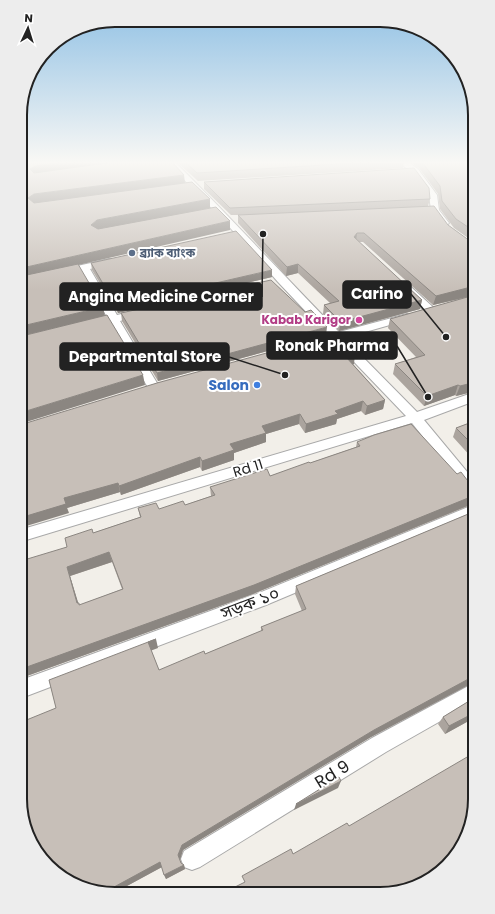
<svg xmlns="http://www.w3.org/2000/svg" width="495" height="914" font-family="Poppins,'Noto Sans Bengali',sans-serif">
	<style>
		.lines { fill: none; stroke-linecap: round; stroke-linejoin: round }
		.street-casing { stroke: #a9a9a9; stroke-width: 2 }
		.street { fill: #fff; fill-rule: evenodd }
		.wall { fill: #aba49e; fill-rule: evenodd }
		.shaded-wall { fill: #8b8681 }
		.building { fill: #c7bfb8; stroke: #8b8681; fill-rule: evenodd }
		.service-dot { fill: #5c6f8a; stroke: #fff; stroke-width: 1.5 }
		.hotel-dot { fill: #d1479c; stroke: #fff; stroke-width: 1.5 }
		.shop-dot { fill: #3f7fe0; stroke: #fff; stroke-width: 1.5 }
		.labels { text-anchor: middle; stroke-width: 4; stroke-linejoin: round; paint-order: stroke }
		.far-service-label { font-size: 12px; font-weight: bold; fill: #4e5e75; stroke: #fff; text-anchor: start }
		.far-hotel-label { font-size: 12px; font-weight: bold; fill: #b23c85; stroke: #fff; text-anchor: end }
		.shop-label { font-size: 14px; font-weight: bold; fill: #366cbe; stroke: #fff; text-anchor: end }
		.street-label { font-size: 14px; fill: #222; stroke: #fff }
		.near-street-label { font-size: 17px; fill: #222; stroke: #fff }
		.rim { fill: none; stroke: #222; stroke-width: 2 }
		.leader { fill: none; stroke: #222; stroke-width: 1.5 }
		.callout-dot { fill: #222; stroke: #fff; stroke-width: 1.5 }
		.callout { fill: #222; stroke: #222; stroke-width: 1.5 }
		.callout-label { font-size: 15px; text-anchor: middle; font-weight: bold; fill: #fff }
	</style>
	<rect width="100%" height="100%" fill="#f2efe9"/>
	<g class="lines">
		<g class="street-casing">
			<path id="street" d="M167,162H175C231,218 284,276 339,332L407,314L411,315L413,317L411,319L344,338L417,412L472,393V402L424,420L473,479V492L466,491L412,423L23,541V529L406,416L334,341L319,345L315,343L313,341L315,339L328,335L278,282L225,222Z
				M399,162H408L418,169L437,195L439,210L449,223L447,225H441L431,210L429,195L412,173Z
				M109,259L113,260L114,262L113,264L90,269L117,315L139,310L144,313L143,315L120,321L160,388L158,391L154,392L150,391L110,323L91,327L85,324L87,322L107,317L81,271L63,275L58,272L59,270Z
				M407,286L411,287L435,309L436,311L435,313H427L403,291L402,289Z
				M473,505V518L266,605L24,697V679L254,595Z
				M474,683V702L386,752L200,867L192,870L184,867L181,859L184,851L372,738Z"/>
		</g>
		<use href="#street" class="street"/>
	</g>
	<path class="wall" d="M177,162H404L403,168L198,181Z
		M410,162H470L471,240L454,228L440,209L438,194L419,168Z
		M204,182L430,199L428,206L448,225L470,241L472,392L456,396L455,395L424,406L393,374L395,364L416,357L388,328L390,319L469,297L433,305L363,242H359L422,300L420,309L339,331L323,314L324,305L330,303L298,273L286,276L238,223V215H231L204,189Z
		M91,263L272,277L118,313L92,270Z
		M121,313L326,335L158,381L122,321Z
		M353,364L385,400L383,409L365,415L361,411L337,419L336,424L305,433L299,424L266,434V442L234,453V460L202,471L200,467L121,495L120,492L67,508L69,513L23,424L354,364Z
		M472,422V458L453,437L456,428Z
		M357,442L457,474L473,485V504L253,594L24,677L67,547L93,533L140,517L138,508L159,509L185,505L211,496L210,487L270,476L310,463L356,447ZM112,562L122,589L80,605L78,603L70,576Z
		M473,512L474,682L371,737L183,850L180,860L181,863L184,865L185,869L166,879L162,867L114,893H103L49,680L158,648L151,650L159,670L205,654L261,631V627L302,611L295,594L296,586Z
		M474,698V718L445,734L438,724L443,717Z"/>
	<path class="shaded-wall" d="M66,162H122L37,175L30,169L35,166Z
		M184,175L185,183L30,207L28,198L34,194Z
		M210,199V208L93,234L91,225L97,220Z
		M230,221V230L22,278V268Z
		M357,233L356,242L354,237Z
		M298,264V273L286,276L287,267Z
		M272,270V277L118,313L116,306Z
		M471,287V296L433,305L436,296Z
		M422,300L420,309L339,331L341,322Z
		M103,307L105,316L22,336V326Z
		M327,327L326,335L158,381L157,373Z
		M355,354L354,364L345,367L346,357Z
		M143,375L145,385L23,423V412Z
		M472,383V392L456,396L460,386Z
		M458,385L455,395L424,406L427,396Z
		M385,400L383,409L365,415L367,406Z
		M363,401L361,411L337,419L336,424L305,433L306,424L335,411Z
		M300,414L299,424L266,434V442L234,453V460L202,471V461L230,444L262,426Z
		M200,457V467L121,495L119,486Z
		M118,483L120,492L67,508L69,513L23,527V517L64,498Z
		M473,496L472,504L253,594L24,677V668Z
		M109,552L112,562L70,576L81,612L77,603L67,567Z
		M156,639L158,648L150,651L148,642Z
		M474,676V682L371,737L183,850L180,860L178,855L182,845L374,730Z
		M474,713V718L445,734L449,726Z
		M341,781L338,788L294,810L296,804Z
		M160,862L162,867L114,893H103Z
		M184,865L185,869L166,879L164,875Z"/>
	<path class="building" d="M21,162H66L35,166L30,169L34,173L113,162H172L184,175L34,194L28,198L34,203L192,182L210,199L97,220L91,225L98,229L216,207L230,221L22,268Z
		M185,162H371L197,173Z
		M422,162H470L471,229L456,219L442,201L440,186Z
		M414,168L429,188L430,199L230,208L204,182Z
		M434,206L448,225L470,241H471V287L436,296L364,233H357L354,237L422,300L341,322L324,305L339,301L298,264L287,267L238,215Z
		M236,231L272,270L116,306L91,263Z
		M78,264L103,307L22,326V276Z
		M271,280L305,312L311,310L327,327L157,373L121,313Z
		M471,296L472,383L460,386L458,385L427,396L395,364L425,355L390,319Z
		M107,315L143,375L23,412L22,336Z
		M336,334L355,354L346,357L385,400L367,406L363,401L335,411L338,414L306,424L300,414L262,426L266,433L230,444L234,450L202,461L200,457L119,486L118,483L64,498L66,504L23,517V424L157,383Z
		M472,422V444L456,428Z
		M411,424L457,474L461,472L471,485H473V496L254,585L24,668V560L67,547L65,538L92,529L93,533L141,517L138,508L156,503L159,509L183,501L185,505L215,495L210,487L267,469L270,476L309,462L310,463L360,446L357,442L374,435ZM109,552L123,589L79,605V603H77L67,567Z
		M473,512L474,676L374,730L182,845L178,855L181,863L184,865L164,875L160,862L103,893L57,874L25,830L24,721L56,708L49,680L156,639L148,642L159,670L204,651L205,654L263,630L261,627L306,609L296,586Z
		M474,698V713L449,726L443,717Z
		M474,753L475,805L455,857L411,889L227,891L245,882L242,876L291,849L293,854L347,823L349,826L462,760Z
		M339,777L341,781L296,804Z"/>
	<linearGradient id="sky" x2="0" y2="1"><stop stop-color="#8fc0e4"/><stop offset="0.56" stop-color="#f9f8f5"/><stop offset="1" stop-color="#f9f8f5" stop-opacity="0"/></linearGradient>
	<rect width="495" height="290" fill="url(#sky)"/>
	<circle class="service-dot" cx="132" cy="253" r="4"/>
	<circle class="hotel-dot" cx="359" cy="320" r="4"/>
	<circle class="shop-dot" cx="257" cy="385" r="4"/>
	<g class="labels">
		<g class="far-service-label">
			<text x="140" y="257">ব্র্যাক ব্যাংক</text>
		</g>
		<g class="far-hotel-label">
			<text x="351" y="324">Kabab Karigor</text>
		</g>
		<g class="shop-label">
			<text x="249" y="390">Salon</text>
		</g>
		<g class="street-label">
			<text transform="translate(248 468) rotate(-17)" y="5">Rd 11</text>
		</g>
		<g class="near-street-label">
			<text transform="translate(250 603) rotate(-21)" y="6">সড়ক ১০</text>
			<text transform="translate(332 774) rotate(-31)" y="6">Rd 9</text>
		</g>
	</g>
	<path d="M0 0H495V914H0ZM115 27H380A88 88 0 0 1 468 115V799A88 88 0 0 1 380 887H115A88 88 0 0 1 27 799V115A88 88 0 0 1 115 27Z" fill="#ededed" fill-rule="evenodd"/>
	<path class="rim" d="M115 27H380A88 88 0 0 1 468 115V799A88 88 0 0 1 380 887H115A88 88 0 0 1 27 799V115A88 88 0 0 1 115 27Z"/>
	<path class="leader" d="M446 337L411 294M263 234L262 297M428 397L397 346M285 375L229 357"/>
	<g class="callout-dot">
		<circle cx="446" cy="337" r="4"/>
		<circle cx="263" cy="234" r="4"/>
		<circle cx="428" cy="397" r="4"/>
		<circle cx="285" cy="375" r="4"/>
	</g>
	<g class="callout">
		<rect x="343" y="281" width="68" height="27" rx="4"/>
		<rect x="60" y="283" width="202" height="27" rx="4"/>
		<rect x="267" y="332" width="130" height="27" rx="4"/>
		<rect x="60" y="343" width="169" height="27" rx="4"/>
	</g>
	<g class="callout-label">
		<text x="377" y="299">Carino</text>
		<text x="161" y="302">Angina Medicine Corner</text>
		<text x="332" y="351">Ronak Pharma</text>
		<text x="145" y="362">Departmental Store</text>
	</g>
	<g transform="translate(28 28) rotate(4)" stroke="#ffffff" stroke-width="3" paint-order="stroke">
	<path d="M0-3L7 15L0 10L-7 15Z" fill="#222222"/>
	<text y="-6" font-size="11" font-weight="bold" text-anchor="middle" fill="#222222">N</text>
	</g>
</svg>
